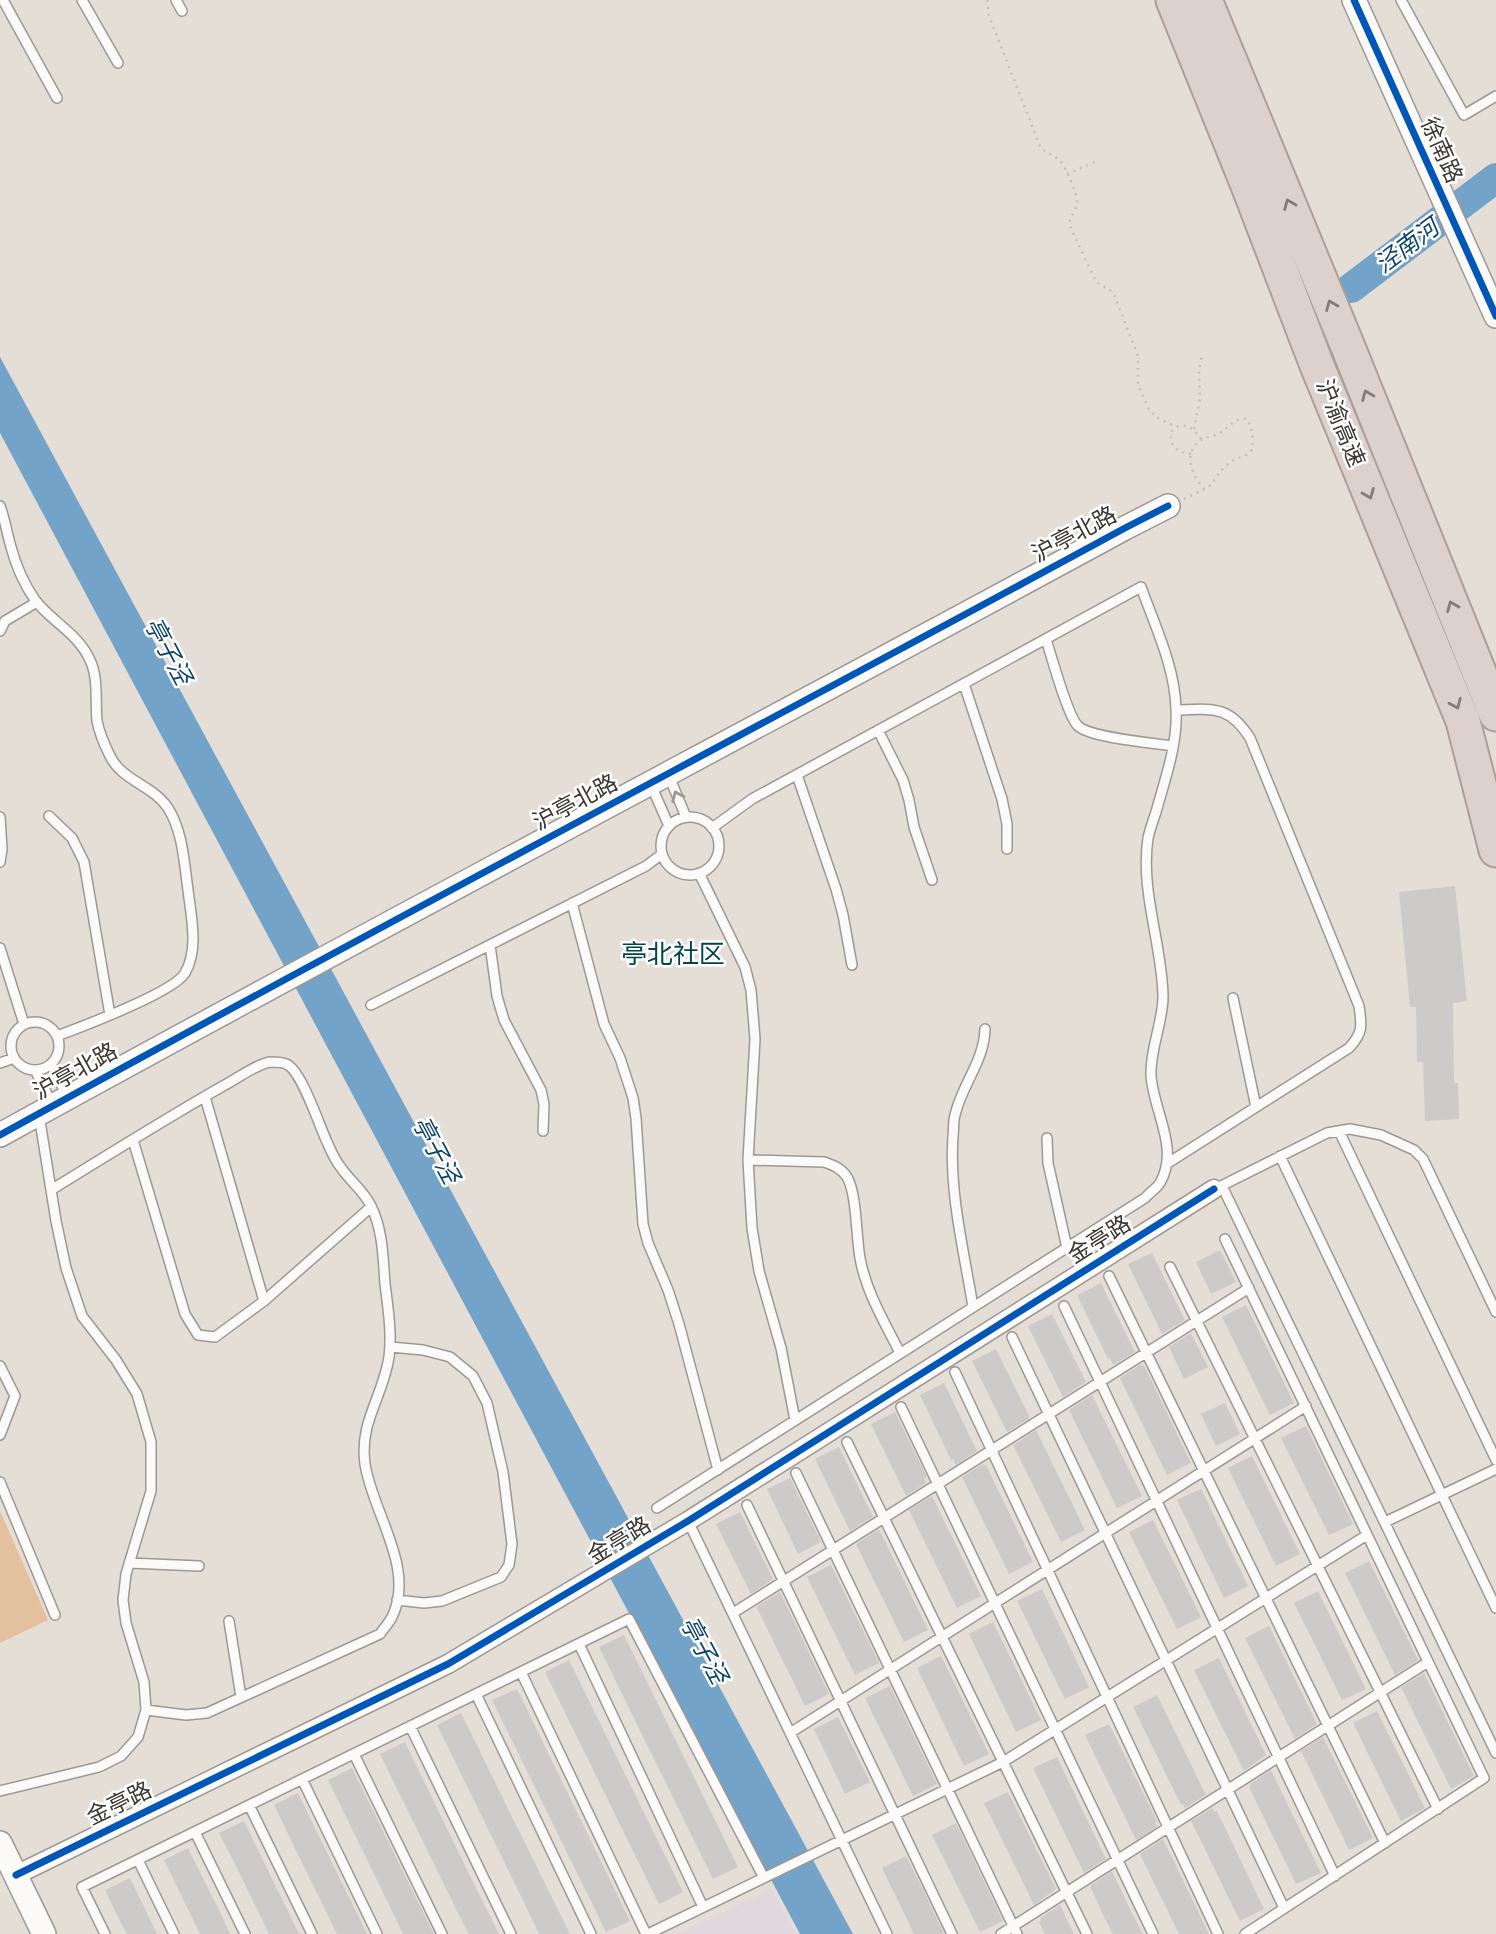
<svg xmlns="http://www.w3.org/2000/svg" width="1496" height="1934" font-family="'DejaVu Sans','Noto Sans SC',sans-serif">
	<style>
		.education { fill: #e1d7df }
		.green { fill: #e3c19e }
		.water { fill: #73a3c8 }
		.lines { fill: none; stroke-linecap: round; stroke-linejoin: round }
		.river { stroke: #73a3c8; stroke-width: 30 }
		.building { fill: #cecaca }
		.service-casing { stroke: #9e9893; stroke-width: 12 }
		.minor-casing { stroke: #9e9893; stroke-width: 21 }
		.tertiary-casing { stroke: #9e9893; stroke-width: 26 }
		.motorway-casing { stroke: #ad9e98; stroke-width: 37 }
		.path { stroke: #c2c0be; stroke-width: 2.5; stroke-dasharray: 2 5; stroke-linecap: butt }
		.service { stroke: #fbfaf9; stroke-width: 9 }
		.minor { stroke: #fbfaf9; stroke-width: 18 }
		.tertiary { stroke: #fbfaf9; stroke-width: 23 }
		.motorway { stroke: #ddd1ce; stroke-width: 33 }
		.cycleway-casing { stroke: #fff; stroke-width: 11 }
		.cycleway { stroke: #0057b8; stroke-width: 7 }
		.oneway { stroke: #847c78 }
		.oneway2 { stroke: #9c9896 }
		.labels { text-anchor: middle; stroke-width: 5; stroke-linejoin: round; paint-order: stroke }
		.street-label { font-size: 23px; fill: #3c3732; stroke: #fff }
		.water-label { font-size: 24px; font-style: italic; fill: #0d456a; stroke: #fff }
		.quarter-label { font-size: 26px; fill: #02464b; stroke: #fff }
	</style>
	<rect width="100%" height="100%" fill="#e5ded7"/>
	<path class="education" d="M772,1889L796,1934H677Z"/>
	<path class="green" d="M0,1511L48,1620L0,1643Z"/>
	<path class="water" d="M0,357L853,1934H800L0,433Z"/>
	<g class="lines">
		<path class="river" d="M1351,288L1496,178"/>
	</g>
	<path class="building" d="M1455,886L1467,1001L1453,1003L1454,1083H1458L1459,1119L1425,1121L1423,1062H1417L1416,1007H1410L1399,892Z
		M1220,1250L1236,1282L1211,1294L1196,1262Z
		M1152,1253L1185,1320L1162,1334L1128,1264Z
		M1101,1283L1135,1352L1113,1365L1110,1358L1108,1359L1077,1295Z
		M1246,1305L1294,1403L1270,1415L1222,1317Z
		M1052,1314L1086,1382L1063,1397L1028,1326Z
		M1191,1333L1208,1367L1184,1379L1169,1347Z
		M996,1349L1030,1418L1007,1432L972,1361Z
		M1141,1364L1142,1366L1144,1365L1191,1463L1167,1475L1120,1378Z
		M944,1383L977,1451L956,1465L953,1459L951,1460L920,1395Z
		M1092,1395L1142,1496L1117,1508L1069,1410Z
		M1225,1403L1240,1434L1216,1446L1201,1414Z
		M895,1412L927,1477L924,1478L926,1483L906,1496L871,1424Z
		M1306,1426L1353,1524L1329,1535L1281,1438Z
		M1036,1430L1085,1530L1061,1542L1013,1445Z
		M839,1447L873,1517L850,1531L815,1459Z
		M1252,1456L1300,1554L1276,1566L1228,1468Z
		M983,1464L984,1466L986,1465L1033,1562L1009,1574L962,1477Z
		M790,1478L821,1542L798,1554L767,1489Z
		M1201,1489L1248,1586L1224,1598L1177,1500Z
		M932,1496L981,1596L957,1608L909,1510Z
		M740,1512L773,1579L751,1594L716,1524Z
		M1153,1520L1201,1617L1177,1629L1129,1532Z
		M879,1529L928,1630L904,1642L856,1544Z
		M1369,1561L1418,1660L1395,1675L1345,1573Z
		M831,1565L879,1663L855,1675L807,1577Z
		M1042,1589L1089,1687L1065,1699L1017,1601Z
		M1318,1591L1366,1689L1342,1700L1294,1603Z
		M780,1592L829,1694L805,1706L757,1608V1606Z
		M993,1622L1041,1720L1016,1732L969,1634Z
		M1269,1626L1317,1724L1295,1739L1245,1638Z
		M624,1635L738,1867L713,1879L599,1647Z
		M941,1656L989,1754L964,1766L917,1668Z
		M1219,1658L1266,1755L1244,1771L1194,1670Z
		M569,1660L683,1892L659,1904L545,1672Z
		M1424,1673L1474,1776L1451,1789L1401,1687Z
		M890,1686L937,1784L913,1796L865,1698Z
		M517,1689L630,1921L606,1932L492,1700Z
		M1157,1695L1206,1795L1185,1808L1183,1804L1181,1805L1133,1707Z
		M1377,1711L1425,1808L1401,1821L1353,1723Z
		M461,1713L527,1847L570,1934H539L518,1890L437,1725Z
		M838,1717L870,1782L845,1794L814,1729Z
		M1109,1724L1157,1821L1155,1822L1157,1827L1136,1840L1085,1735Z
		M1323,1737L1373,1838L1349,1850L1301,1751Z
		M405,1742L470,1876L499,1934H469L461,1919L380,1754Z
		M1057,1757L1106,1859L1084,1873L1033,1768Z
		M352,1768L418,1902L434,1934H403L376,1878L328,1780Z
		M1271,1770L1321,1873L1296,1884L1249,1787L1251,1786L1250,1784Z
		M1008,1792L1056,1889L1034,1905L984,1803Z
		M298,1793L314,1826L367,1934H337L307,1873L274,1805Z
		M1212,1808L1214,1812L1217,1811L1264,1909L1240,1921L1191,1821Z
		M244,1821L260,1854L299,1934H269L235,1864L219,1833Z
		M956,1823L1003,1921L980,1932L932,1835Z
		M1163,1839L1180,1874L1209,1934H1179L1152,1879L1140,1854Z
		M188,1848L221,1914L230,1934H200L164,1860Z
		M906,1856L923,1889L944,1934H914L882,1868Z
		M1112,1871L1130,1909L1143,1934H1113L1105,1919L1090,1886Z
		M130,1878L146,1911L157,1934H127L120,1921L105,1890Z
		M1060,1905L1074,1934H1045L1039,1922L1041,1921L1040,1918Z"/>
	<g class="lines">
		<g class="service-casing">
			<path id="service" d="M3,0L57,98
				M82,0L118,63
				M176,0L182,11
				M1401,0L1464,115L1496,96
				M0,506C5,519 7,534 11,547C16,566 24,584 35,600C51,621 77,633 89,658C99,677 95,700 97,721C99,731 105,746 110,756C122,781 153,785 168,808C183,832 184,862 188,890C191,916 199,949 185,973C174,992 81,1027 57,1036
				M0,631L5,621L37,602
				M1046,639C1051,655 1068,717 1078,726C1091,738 1154,743 1173,746
				M964,684L1002,799L1007,824V849
				M878,730L903,780L909,800L914,827L932,880
				M668,774L686,817
				M797,775L836,889L843,915L852,965
				M651,785L669,826
				M49,816L72,838L84,862L110,1015
				M0,817L2,849L0,862
				M661 846a29 29 0 1 1 58 0a29 29 0 1 1-58 0Z
				M699,873L745,967L751,990L755,1039L748,1160L752,1228L759,1271L781,1348L795,1420
				M572,903L604,1024L620,1058L633,1098L636,1118L643,1224L648,1243L668,1290L679,1324L718,1470
				M490,945L497,996L504,1020L541,1090L544,1104L543,1131
				M0,948L24,1024
				M1233,998L1256,1107
				M371,1005L646,866L662,854
				M11 1046a24 24 0 1 1 48 0a24 24 0 1 1-48 0Z
				M0,1063L14,1058
				M51,1064L67,1096
				M35,1070L53,1106
				M205,1097L264,1301
				M1339,1131L1496,1460
				M1047,1138L1048,1163L1067,1248
				M133,1140L185,1314L198,1335L215,1337L264,1301L371,1207
				M1280,1156L1496,1608
				M748,1160L824,1162C833,1165 841,1168 847,1177C857,1194 856,1237 860,1258C866,1292 885,1323 900,1353
				M1168,1163L1349,1048C1363,1033 1362,1026 1359,1006L1250,738C1229,705 1213,709 1177,710
				M1222,1186L1496,1753
				M1219,1187L1327,1133L1350,1129L1381,1135L1414,1150L1423,1159L1496,1312
				M51,1190C108,1155 165,1119 223,1086C237,1079 254,1065 270,1062C274,1062 282,1062 286,1064C301,1069 319,1125 327,1142C331,1151 335,1161 342,1169C351,1182 364,1191 371,1206C383,1230 383,1258 385,1284C388,1308 392,1333 389,1357C383,1397 359,1422 365,1464C372,1512 416,1568 392,1617C389,1623 384,1628 380,1634L207,1713L186,1715L146,1710
				M1225,1239L1484,1778L1245,1934
				M1170,1267L1438,1809
				M1109,1276L1385,1843
				M1064,1306L1335,1876
				M973,1307C964,1251 949,1193 953,1136C954,1129 953,1121 955,1115C962,1084 984,1062 985,1029
				M1012,1337L1284,1908
				M390,1347L423,1350L450,1357L473,1376L487,1403L503,1472L512,1544L509,1565L501,1577L442,1601L424,1603L397,1600
				M0,1366L15,1396L0,1435
				M955,1372L1218,1934
				M901,1407L1153,1934
				M847,1442L1087,1934
				M796,1473L1017,1934
				M0,1482L55,1615
				M747,1505L952,1934
				M657,1508L1145,1198C1149,1193 1156,1189 1160,1183C1180,1148 1153,1111 1151,1075C1150,1048 1163,1023 1163,996C1162,944 1140,891 1148,838C1150,829 1153,821 1156,812C1165,779 1178,744 1176,709C1175,667 1155,626 1141,587L752,799L712,828
				M688,1521L887,1934
				M1385,1522L1496,1469
				M129,1563L199,1566
				M733,1613L1249,1288
				M229,1621L241,1697
				M579,1644L703,1907
				M521,1672L646,1934
				M476,1694L591,1934
				M410,1726L511,1934
				M790,1733L1306,1406
				M354,1754L442,1934
				M302,1779L377,1934
				M0,1791L99,1767L121,1756L138,1737L146,1710L144,1682L126,1623L123,1600L126,1574L151,1491V1442L137,1394L116,1360L82,1316L66,1268L56,1221L39,1115
				M249,1805L312,1934
				M195,1832L245,1934
				M138,1860L174,1934
				M105,1934L82,1887L629,1619L764,1878
				M648,1934L1003,1762L1367,1535
				M1001,1934L1428,1662"/>
		</g>
		<g class="minor-casing">
			<path id="minor" d="M16,1875L448,1664L688,1521L1214,1189"/>
		</g>
		<g class="tertiary-casing">
			<path id="tertiary" d="M1354,0L1496,316
				M0,1135C373,929 751,731 1125,528L1168,506
				M0,1843L44,1934"/>
		</g>
		<g class="motorway-casing">
			<path id="motorway" d="M1173,0L1249,188L1316,363L1463,721L1496,850
				M1205,0L1346,342L1496,714"/>
		</g>
		<path class="path" d="M987,0L989,16L1040,146C1046,154 1053,154 1059,160C1065,165 1078,195 1077,203C1076,211 1070,216 1069,224L1096,282L1110,290L1115,297L1138,356V384L1148,408L1156,417L1176,427
			M1067,174L1097,161
			M1194,429L1200,399L1199,370L1202,355
			M1191,454C1176,451 1170,448 1171,432L1176,427C1190,423 1194,430 1202,440
			M1184,499L1209,487L1224,467L1232,461L1246,455L1252,450C1253,438 1253,430 1247,419C1234,417 1228,429 1218,434C1211,437 1203,437 1197,443C1183,458 1194,477 1204,489"/>
		<use href="#service" class="service"/>
		<use href="#minor" class="minor"/>
		<use href="#tertiary" class="tertiary"/>
		<use href="#motorway" class="motorway"/>
		<g class="cycleway-casing">
			<path id="cycleway" d="M1354,0L1496,316
				M0,1135C373,929 751,731 1125,528L1168,506
				M16,1875L448,1664L688,1521L1214,1189"/>
		</g>
		<use href="#cycleway" class="cycleway"/>
	</g>
	<defs><path id="oneway-chevron" d="M-2-3.5L2.5 0L-2 3.5" fill="none" stroke-width="1.6" stroke-linecap="round" stroke-linejoin="round" transform="scale(1.75)"/></defs>
	<g class="oneway">
		<use href="#oneway-chevron" transform="translate(1289 204) rotate(-112)"/>
		<use href="#oneway-chevron" transform="translate(1331 305) rotate(-112)"/>
		<use href="#oneway-chevron" transform="translate(1367 395) rotate(-112)"/>
		<use href="#oneway-chevron" transform="translate(1369 494) rotate(68)"/>
		<use href="#oneway-chevron" transform="translate(1452 606) rotate(-112)"/>
		<use href="#oneway-chevron" transform="translate(1456 704) rotate(67)"/>
	</g>
	<use class="oneway2" href="#oneway-chevron" transform="translate(677 796) rotate(-113)"/>
	<g class="labels">
		<g class="street-label">
			<text transform="translate(1442 150) rotate(66)" y="8">徐南路</text>
			<text transform="translate(1341 423) rotate(68)" y="8">沪渝高速</text>
			<text transform="translate(1074 534) rotate(-28)" y="8">沪亭北路</text>
			<text transform="translate(575 802) rotate(-28)" y="8">沪亭北路</text>
			<text transform="translate(75 1071) rotate(-29)" y="8">沪亭北路</text>
			<text transform="translate(1099 1239) rotate(-32)" y="8">金亭路</text>
			<text transform="translate(619 1540) rotate(-31)" y="8">金亭路</text>
			<text transform="translate(119 1803) rotate(-26)" y="8">金亭路</text>
		</g>
		<g class="water-label">
			<text transform="translate(1407 246) rotate(-37)" y="8">泾南河</text>
			<text transform="translate(168 651) rotate(62)" y="8">亭子泾</text>
			<text transform="translate(436 1150) rotate(62)" y="8">亭子泾</text>
			<text transform="translate(704 1650) rotate(62)" y="8">亭子泾</text>
		</g>
		<g class="quarter-label">
			<text x="673" y="963">亭北社区</text>
		</g>
	</g>
</svg>
